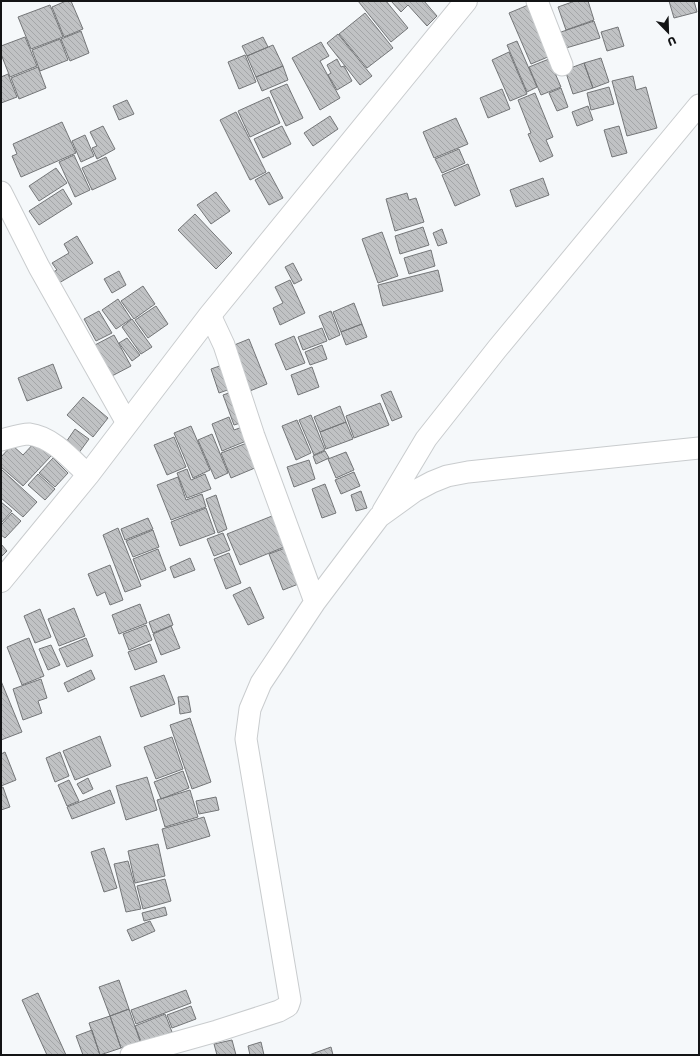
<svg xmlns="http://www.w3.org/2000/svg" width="700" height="1056" font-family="'Golos Text',sans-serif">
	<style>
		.building { fill: url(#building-back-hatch); stroke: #747678 }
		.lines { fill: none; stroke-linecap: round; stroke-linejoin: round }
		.minor-casing { stroke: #c9ccce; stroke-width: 23 }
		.major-casing { stroke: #c9ccce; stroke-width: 24 }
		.minor { stroke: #fff; stroke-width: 21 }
		.major { stroke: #fff; stroke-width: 22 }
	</style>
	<defs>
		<pattern id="building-back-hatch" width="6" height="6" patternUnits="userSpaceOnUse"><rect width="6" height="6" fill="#c0c2c4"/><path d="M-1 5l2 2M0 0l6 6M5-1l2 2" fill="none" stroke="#a4a6a8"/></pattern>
	</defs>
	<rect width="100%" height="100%" fill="#f5f8fa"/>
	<path class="building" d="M66,1H71L83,29L64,37L52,7Z
		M358,1H386L408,28L391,42Z
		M391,1H424L437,16L427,26L408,5L401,12Z
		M575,1H588L594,20L566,30L558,7Z
		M669,1H694L697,12L674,18Z
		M533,3L555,54L531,64L509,13Z
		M50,5L63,37L31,49L18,17Z
		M365,13L393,48L367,68L339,34Z
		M594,21L600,38L566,48L561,32Z
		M618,27L624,46L607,51L601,32Z
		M81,31L89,53L70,61L61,39Z
		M338,34L372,76L360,85L327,43Z
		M25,37L37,66L10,77L1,54V46Z
		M263,37L268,47L247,56L242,46Z
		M60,39L68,60L40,71L32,50Z
		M517,41L537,87L527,92L507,45Z
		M321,42L329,56L320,61L340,98L320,110L292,58Z
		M273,45L283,66L256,77L247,56Z
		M509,52L527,94L510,101L492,60Z
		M245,55L256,82L239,89L228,62Z
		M601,58L609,82L593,88L584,63Z
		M337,59L341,67L344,66L352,81L337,90L328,75L331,73L327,65Z
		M549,59L561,87L541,95L529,67Z
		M584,63L593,88L573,94L565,70Z
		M283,66L288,80L262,91L256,77Z
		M38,67L46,88L19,99L11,78Z
		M8,74L17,97L1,103V77Z
		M633,76L636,90L646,87L657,128L627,136L612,81Z
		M287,84L303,118L286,126L270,91Z
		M609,87L614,104L591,110L587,93Z
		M561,88L568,107L557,111L549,93Z
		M502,89L510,109L488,118L480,98Z
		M535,93L553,137L546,140L553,156L540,162L528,134L531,133L518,100Z
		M269,97L280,123L250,137L238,111Z
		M127,100L134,114L119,120L113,106Z
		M588,106L593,120L577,126L572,112Z
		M236,112L266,172L250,180L220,120Z
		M330,116L338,129L313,146L304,133Z
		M456,118L468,144L434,158L423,132Z
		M62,122L76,153L21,177L12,156L17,154L13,144Z
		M103,126L115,149L97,159L92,148L97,146L90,132Z
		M282,126L291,144L263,158L254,139Z
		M619,126L627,153L612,157L604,130Z
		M85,135L94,156L81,162L72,141Z
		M459,149L465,163L442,173L435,159Z
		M74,155L90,190L75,197L59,162Z
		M106,157L116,179L92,190L82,168Z
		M468,164L480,195L455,206L442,175Z
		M56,168L67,183L39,201L29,186Z
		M269,172L283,198L269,205L255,180Z
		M543,178L549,195L516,207L510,190Z
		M63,189L72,204L39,225L29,211Z
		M216,192L230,211L211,224L197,205Z
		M407,193L409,200L416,198L424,222L395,231L386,199Z
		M195,214L232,253L216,269L178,230Z
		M423,227L429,245L400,254L395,236Z
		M442,229L447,243L438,246L433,233Z
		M382,232L398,276L378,283L362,239Z
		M77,236L93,263L59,283L53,272L57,270L52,263L69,253L64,244Z
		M431,250L435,266L409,274L404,258Z
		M293,263L302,280L294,284L285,267Z
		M438,270L443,291L383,306L378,285Z
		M119,271L126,285L112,293L104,279Z
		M290,280L305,313L280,325L273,308L283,303L275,287Z
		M143,286L155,304L134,319L121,301Z
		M118,299L131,319L116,329L102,310Z
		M354,303L362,324L341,332L333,312Z
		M156,306L168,324L148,338L135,320Z
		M99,311L112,333L96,341L84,319Z
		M331,311L340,335L329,340L319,316Z
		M132,319L152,347L141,354L122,327Z
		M362,324L367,337L346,345L341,332Z
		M322,328L327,341L303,350L298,337Z
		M114,335L131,366L110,377L93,346Z
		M294,336L305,363L286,370L275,344Z
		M127,338L140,355L132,361L119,343Z
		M249,339L267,384L245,393L227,348Z
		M322,345L327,359L310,365L305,352Z
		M228,363L236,387L219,393L211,369Z
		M53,364L62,388L27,401L18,378Z
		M312,367L319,387L298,395L291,375Z
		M237,390L247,421L234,425L223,395Z
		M391,391L402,417L392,421L381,395Z
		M83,397L108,418L93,437L67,415Z
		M380,403L389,425L354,438L346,416Z
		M340,406L346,422L320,432L314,417Z
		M311,415L325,450L314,455L299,420Z
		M229,417L234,430L245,426L251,439L222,451L212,424Z
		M297,420L311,453L296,460L282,426Z
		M346,422L353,439L326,449L320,432Z
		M191,426L210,470L193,478L174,433Z
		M75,429L89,439L78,454L64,445Z
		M212,434L228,473L215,479L198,440Z
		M174,437L186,467L167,475L154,445Z
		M36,441L51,456L23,486L1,467V457L12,445L23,455Z
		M252,441L262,465L231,478L221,453Z
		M325,451L329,458L316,464L313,456Z
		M346,452L354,470L336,478L328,459Z
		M53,458L68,473L55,487L39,473Z
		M309,460L315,479L294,487L287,467Z
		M1,469L37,502L23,517L1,498Z
		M187,469L191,480L205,474L211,489L187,498L177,473Z
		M354,472L360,486L341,494L335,480Z
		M38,474L55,489L45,500L28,485Z
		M178,477L186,500L202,494L206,507L171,520L157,485Z
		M325,484L336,513L322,518L312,489Z
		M361,491L367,508L356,511L351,495Z
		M216,495L227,529L218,533L206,499Z
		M1,502L12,511L1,523Z
		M206,508L215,533L180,546L171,522Z
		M12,513L21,521L5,538L1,535V525Z
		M277,514L289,545L240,565L227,534Z
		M148,518L153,529L125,540L121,529Z
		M118,528L141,586L125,592L103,535Z
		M153,530L159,547L133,557L126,541Z
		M223,533L230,550L214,556L207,539Z
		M1,544L7,551L1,557Z
		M288,547L301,583L283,590L269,554Z
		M158,549L166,570L141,580L133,559Z
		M229,553L241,583L226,589L214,559Z
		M190,558L195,570L174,578L170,567Z
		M110,565L123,600L110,605L105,592L97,596L88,574Z
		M250,587L264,618L248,625L233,595Z
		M140,604L147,623L119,634L112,615Z
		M74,608L85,636L59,646L48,619Z
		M40,609L51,637L35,643L24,616Z
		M169,614L173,625L153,633L149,622Z
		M146,625L152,640L129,650L123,634Z
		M171,626L180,648L161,655L153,634Z
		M29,638L44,676L22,685L7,647Z
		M86,638L93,656L67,667L59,649Z
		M150,644L157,662L135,670L128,652Z
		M51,645L60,665L48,670L39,649Z
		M91,670L95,679L68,692L64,683Z
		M164,675L175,704L141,717L130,687Z
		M41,679L47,698L38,701L42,713L23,720L13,689Z
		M1,681L22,732L1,740Z
		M188,696L191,712L180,714L178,697Z
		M190,718L211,782L192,789L170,725Z
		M100,736L111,766L75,780L63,751Z
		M172,737L183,769L156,779L144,747Z
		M5,752L16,780L1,786V754Z
		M60,752L69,776L55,782L46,758Z
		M183,771L189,788L161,799L154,782Z
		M147,777L157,810L126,820L116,786Z
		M88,778L93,789L83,794L77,784Z
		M69,780L79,801L67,806L58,785Z
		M3,787L10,807L1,810V788Z
		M110,790L115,803L72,819L67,807Z
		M190,790L198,817L165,827L157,800Z
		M216,797L219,810L199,814L196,801Z
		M204,817L210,836L167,849L162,829Z
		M158,844L165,876L135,883L128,851Z
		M104,848L117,888L104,892L91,852Z
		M128,861L141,909L126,912L114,864Z
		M165,879L171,901L143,909L137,886Z
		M165,907L167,915L144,921L142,913Z
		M150,921L155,931L132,941L127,930Z
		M119,980L129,1009L110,1016L99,987Z
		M186,990L191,1003L136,1024L131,1010Z
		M38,993L66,1055H47L22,1000Z
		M191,1006L196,1019L172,1028L167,1015Z
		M129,1009L140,1041L121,1048L110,1016Z
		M165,1014L172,1032L142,1044L135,1026Z
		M110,1016L121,1048L100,1055L89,1023Z
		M92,1030L100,1055H83L76,1036Z
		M232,1040L236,1055H217L214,1044Z
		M261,1042L264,1055H250L248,1046Z
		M331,1047L333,1055H309Z"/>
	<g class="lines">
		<g class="minor-casing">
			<path id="minor" d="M537,1L562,65
				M1,192L39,267L127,423
				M210,315L224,345L254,436L315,602
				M1,440C9,438 21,434 29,434C53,437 72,460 88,475
				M383,511L426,439L497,349L699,105
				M131,1055L217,1031L279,1011L288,1006L290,1000L246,739L250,709L261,683L315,602L379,517L415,491L432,482L447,476L468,472L699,448"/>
		</g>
		<g class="major-casing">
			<path id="major" d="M1,581L88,475L210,315L466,1"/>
		</g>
		<use href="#minor" class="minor"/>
		<use href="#major" class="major"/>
	</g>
	<rect width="700" height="1056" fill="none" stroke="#131415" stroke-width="4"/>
	<g transform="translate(668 32) rotate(157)" stroke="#f5f8fa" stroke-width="3" paint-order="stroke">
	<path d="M0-3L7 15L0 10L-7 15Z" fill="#131415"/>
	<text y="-6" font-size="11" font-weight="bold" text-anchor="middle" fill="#131415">U</text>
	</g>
</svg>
